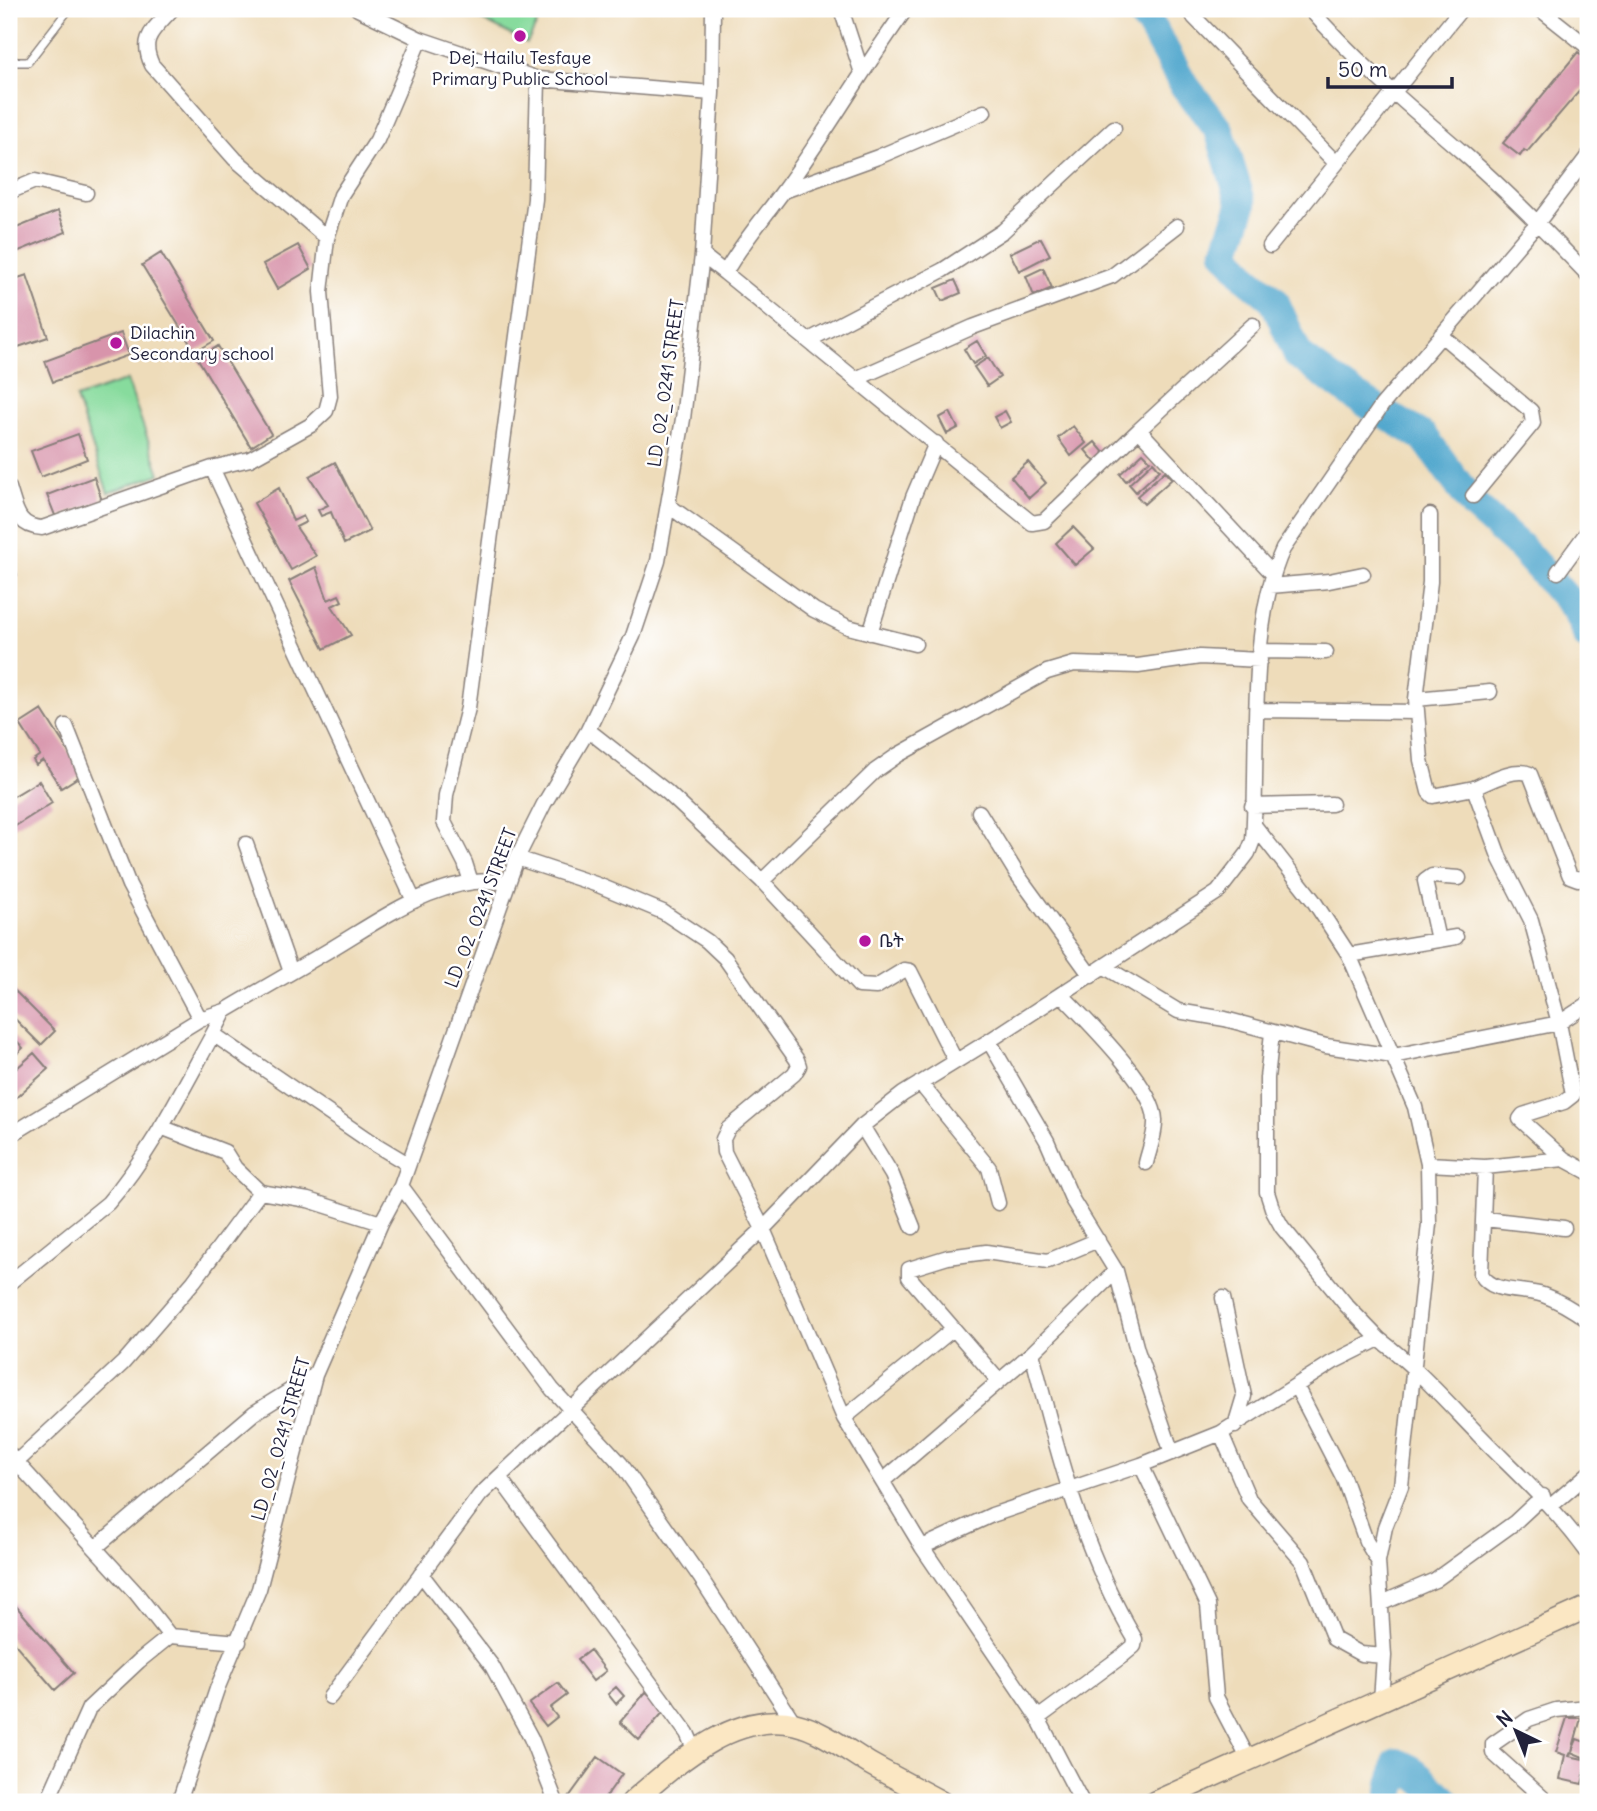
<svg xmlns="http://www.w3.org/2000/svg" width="1597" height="1811" font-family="Delius,'Noto Sans Ethiopic',sans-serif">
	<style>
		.green { fill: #87db9d; stroke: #547e6c; stroke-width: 2 }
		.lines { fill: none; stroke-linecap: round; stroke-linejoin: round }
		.river { stroke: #52a8ce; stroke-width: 30 }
		.building { fill: #d894ab }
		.lane-casing { stroke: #887f7a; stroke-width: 10 }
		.street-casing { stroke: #887f7a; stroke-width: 17 }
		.secondary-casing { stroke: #887f7a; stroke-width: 24 }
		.lane { stroke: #fff; stroke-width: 7 }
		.street { stroke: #fff; stroke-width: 14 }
		.secondary { stroke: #fbe7c3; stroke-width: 21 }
		.poi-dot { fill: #b5179e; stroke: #fff; stroke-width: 2.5 }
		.labels { text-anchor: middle; stroke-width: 5; stroke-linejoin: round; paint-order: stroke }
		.poi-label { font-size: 18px; fill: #22223b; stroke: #fff; text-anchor: start }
		.street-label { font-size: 18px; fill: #22223b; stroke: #fff }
	</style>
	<rect width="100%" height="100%" fill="#fff"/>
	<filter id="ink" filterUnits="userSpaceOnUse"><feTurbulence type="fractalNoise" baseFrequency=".0143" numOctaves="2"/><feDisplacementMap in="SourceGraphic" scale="14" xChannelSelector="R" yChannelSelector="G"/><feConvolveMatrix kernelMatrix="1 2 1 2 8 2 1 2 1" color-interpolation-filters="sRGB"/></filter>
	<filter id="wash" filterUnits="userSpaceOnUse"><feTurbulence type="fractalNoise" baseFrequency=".00686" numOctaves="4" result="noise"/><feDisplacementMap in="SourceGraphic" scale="28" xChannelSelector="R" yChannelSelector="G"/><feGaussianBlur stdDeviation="1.57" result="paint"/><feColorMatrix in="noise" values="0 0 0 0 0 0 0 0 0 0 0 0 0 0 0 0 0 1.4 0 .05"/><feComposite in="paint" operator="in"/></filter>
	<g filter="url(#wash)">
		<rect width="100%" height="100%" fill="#eedcba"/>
		<path class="green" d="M461,9H545L527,43Z
			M127,380L160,474L108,493L76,398Z"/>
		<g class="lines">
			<path class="river" d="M1136,9L1150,24L1184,85L1219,130L1242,205L1226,252L1246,277L1274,300L1298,355L1350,393L1424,437L1474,506L1520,547L1575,608L1588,636
				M1390,1802L1397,1763L1410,1769L1447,1802"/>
		</g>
		<g id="blocks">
			<path class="building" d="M1578,52L1588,60V81L1527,152L1524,150L1520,156L1503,143Z
				M58,211L66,232L9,255V231Z
				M1041,238L1050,255L1019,271L1010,253Z
				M298,245L311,269L277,289L263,264Z
				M161,253L214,341L195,352L142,265Z
				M1043,268L1052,288L1034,296L1026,276Z
				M27,275L48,337L9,350V281Z
				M955,280L961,293L942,301L936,288Z
				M121,333L129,355L53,382L45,361Z
				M977,341L986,356L973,364L964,349Z
				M218,346L271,434L251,447L198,359Z
				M988,358L1000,377L987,386L974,367Z
				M1005,411L1011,422L1000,428L994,417Z
				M950,412L958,428L947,434L939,418Z
				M1073,426L1086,443L1071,456L1058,438Z
				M78,434L87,459L41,477L31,451Z
				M1095,442L1106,455L1096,463L1085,450Z
				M1143,453L1150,460L1126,481L1120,474Z
				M335,462L370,531L344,544L331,512L321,516L318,510L328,505L309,476Z
				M1028,462L1046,483L1029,498L1011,477Z
				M1153,462L1160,470L1136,492L1129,484Z
				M1165,471L1172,479L1144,504L1137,496Z
				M94,477L102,501L56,518L47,495Z
				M279,488L293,521L303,516L306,522L296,527L316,556L291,570L254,503Z
				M1073,527L1094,549L1075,565L1056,543Z
				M9,547L17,575L9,581Z
				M316,567L328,600L339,595L342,601L332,606L351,635L324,649L289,581Z
				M42,710L83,774L61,788L43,760L36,765L33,760L40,755L20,724Z
				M39,781L52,803L9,830V799Z
				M9,985L55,1031L41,1045L9,1013Z
				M9,1032L23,1048L9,1061Z
				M34,1053L48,1069L9,1104V1075Z
				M9,1598L74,1673L55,1690L9,1637Z
				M590,1650L606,1671L593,1681L577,1660Z
				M558,1683L567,1695L550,1708L557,1717L546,1726L529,1704Z
				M616,1687L624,1696L616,1704L608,1694Z
				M646,1692L666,1709L639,1740L620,1722Z
				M1567,1718H1581L1572,1751L1577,1739L1588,1743V1759L1571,1752L1569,1756L1588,1760V1771H1585L1582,1784L1560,1779L1565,1755L1556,1752Z
				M598,1757L622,1774L602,1802H576L569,1797Z"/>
		</g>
	</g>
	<g filter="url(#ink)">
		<use href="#blocks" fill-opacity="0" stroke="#887f7a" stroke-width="2"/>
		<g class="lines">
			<g class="lane-casing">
				<path id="lane" d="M9,57L16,62H28L69,9"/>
			</g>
			<g class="street-casing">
				<path id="street" d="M172,9C154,30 139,37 152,65L235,159L327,238
					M358,9L420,39L538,79L712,93
					M841,9L861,70
					M1190,9L1194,17L1335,162
					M1310,9C1356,62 1409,106 1462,152C1506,190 1548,233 1588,275
					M1540,9L1588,47
					M784,191L878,157L984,112
					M9,192L35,181L86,193
					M1270,246L1461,9
					M702,255L725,273C742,242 764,218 784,190C827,132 863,68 906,9
					M725,273L1032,523L1044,521L1139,430L1272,573
					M1441,335L1531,411L1533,423L1473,496
					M809,340L943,270L1003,231L1114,128
					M858,378L973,327L1112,276L1177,226
					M1139,430L1253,325
					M212,468L414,901
					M9,488C16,509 17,527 42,528L212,468L250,459L311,425L326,411L330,396L321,292L327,238L341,195L377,140L420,39
					M669,506L814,610L848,627L915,644
					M1430,515V582L1416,699L1421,760L1429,792L1433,796L1474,788L1500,859L1531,920L1559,1023L1573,1095L1564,1102L1523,1115L1520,1119L1564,1159
					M1558,572L1588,531
					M1270,586L1329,581L1363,574
					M870,633L913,497L936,443
					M1261,651L1326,652
					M1416,699L1490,692
					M1258,710L1417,712
					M66,726L129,885L200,1019
					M588,730L667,792L762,881L875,771L898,755L1047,672L1074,664L1138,666L1200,657L1260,660
					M1474,788C1490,781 1514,767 1530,774L1570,876L1578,879L1588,876
					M1252,806L1332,804
					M979,812L1017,874L1091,976
					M1254,825L1313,900L1349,955
					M246,844L291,972
					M517,858L598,885L663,912L707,941L725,958L797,1060L799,1066L794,1074L728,1129L723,1139L724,1152L763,1229L844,1418L922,1547L1038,1718L1082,1802
					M762,881L859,986L876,987L904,970L910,971L955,1060
					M471,882L465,863L444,822L446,795L468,708L535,199L538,79
					M1438,940L1425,881L1432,876L1459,878
					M1105,967L1178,1011L1225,1019L1326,1046L1393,1056L1559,1023L1588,1004
					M1061,994C1086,1020 1154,1086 1155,1120C1156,1133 1149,1150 1146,1163
					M225,1011L213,1034L368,1140L408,1164
					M1272,1033L1267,1078V1192L1273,1211L1282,1227L1347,1306L1379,1339
					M989,1041L1047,1141L1073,1201L1116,1271L1137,1350L1172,1453
					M920,1083L989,1168L998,1203
					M862,1126L892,1175L913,1227
					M161,1127L225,1152L235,1168L260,1192
					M9,1136L200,1019L225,1011C260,990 296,970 331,949C382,919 445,871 508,883
					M1428,1164L1415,1107L1349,955L1456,937
					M1485,1167L1481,1274C1493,1295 1523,1288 1543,1295C1560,1301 1574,1310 1588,1320
					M401,1186L552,1389L621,1464L700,1577L795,1724
					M1485,1219L1564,1228
					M9,1283L108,1203C151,1153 181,1092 213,1034
					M1223,1298L1244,1396L1235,1426
					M1032,1353C1057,1452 1082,1550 1135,1639L1134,1646L1122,1656L1038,1718
					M998,1380L909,1277V1269L948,1257L986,1252L1048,1261L1098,1240
					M1296,1386L1343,1477L1366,1541L1378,1561L1384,1656L1381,1701
					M844,1418L953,1329
					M1221,1433L1249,1499L1303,1562L1334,1639L1361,1654L1384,1656
					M9,1454L136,1593L170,1636L239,1642
					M1141,1465L1208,1605L1216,1697L1249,1760
					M9,1469L123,1363L194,1281L260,1192L308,1200L381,1223
					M884,1480L1032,1353L1116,1271
					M1552,1505L1588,1474
					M922,1547L992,1515L1141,1465L1221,1433L1333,1362L1379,1339C1417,1368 1446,1401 1479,1435C1519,1476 1554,1506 1588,1553
					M95,1548L254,1413L315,1375
					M1378,1561L1385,1527L1401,1486L1429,1224L1428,1164L1485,1167L1564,1159L1588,1172
					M421,1574L492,1666L531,1738L556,1802
					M1382,1603L1435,1580L1514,1523L1543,1496
					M330,1697L480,1495L499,1477
					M695,1751L687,1733L499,1477L763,1229L862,1126L903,1094L989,1041L1218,892L1248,853L1253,840C1259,754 1247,627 1283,549L1382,405L1538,222L1588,156
					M1543,1798L1493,1753V1744L1529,1719L1556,1710L1588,1707
					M47,1802L89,1708L139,1661L170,1636
					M179,1802L217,1689L259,1589L315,1375L381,1223L401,1186L517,858L544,804L588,730L633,636L658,561L683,419L702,255L712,93L713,9"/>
			</g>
			<g class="secondary-casing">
				<path id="secondary" d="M632,1802C674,1766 733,1710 795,1724C821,1730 847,1750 870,1764C893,1777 917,1789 941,1802
					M1155,1802L1588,1607"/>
			</g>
			<use href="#lane" class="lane"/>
			<use href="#street" class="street"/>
			<use href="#secondary" class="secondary"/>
		</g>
	</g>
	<g class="poi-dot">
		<circle cx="520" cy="36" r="7"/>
		<circle cx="116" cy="343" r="7"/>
		<circle cx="865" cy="941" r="7"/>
	</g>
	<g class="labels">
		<g class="poi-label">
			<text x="520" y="64" text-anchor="middle">Dej. Hailu Tesfaye<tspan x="520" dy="21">Primary Public School</tspan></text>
			<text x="130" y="339">Dilachin<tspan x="130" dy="21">Secondary school</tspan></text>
			<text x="879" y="947">ቤት</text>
		</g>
		<g class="street-label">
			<text transform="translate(666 383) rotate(-82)" y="6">LD_02_0241 STREET</text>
			<text transform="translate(481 908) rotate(-69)" y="6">LD_02_0241 STREET</text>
			<text transform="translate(281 1439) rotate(-74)" y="6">LD_02_0241 STREET</text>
		</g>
	</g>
	<rect width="1597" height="1811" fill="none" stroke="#fff" stroke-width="35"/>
	<g transform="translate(1516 1731) rotate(317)" stroke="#ffffff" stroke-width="5" paint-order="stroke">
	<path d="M0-5L12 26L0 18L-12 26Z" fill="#22223b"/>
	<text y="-10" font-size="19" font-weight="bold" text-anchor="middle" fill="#22223b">N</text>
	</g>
	<path d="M1328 77v10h124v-10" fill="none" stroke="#22223b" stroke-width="3.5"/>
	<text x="1338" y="77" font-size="21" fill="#22223b" stroke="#ffffff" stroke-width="5" paint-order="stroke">50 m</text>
</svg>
